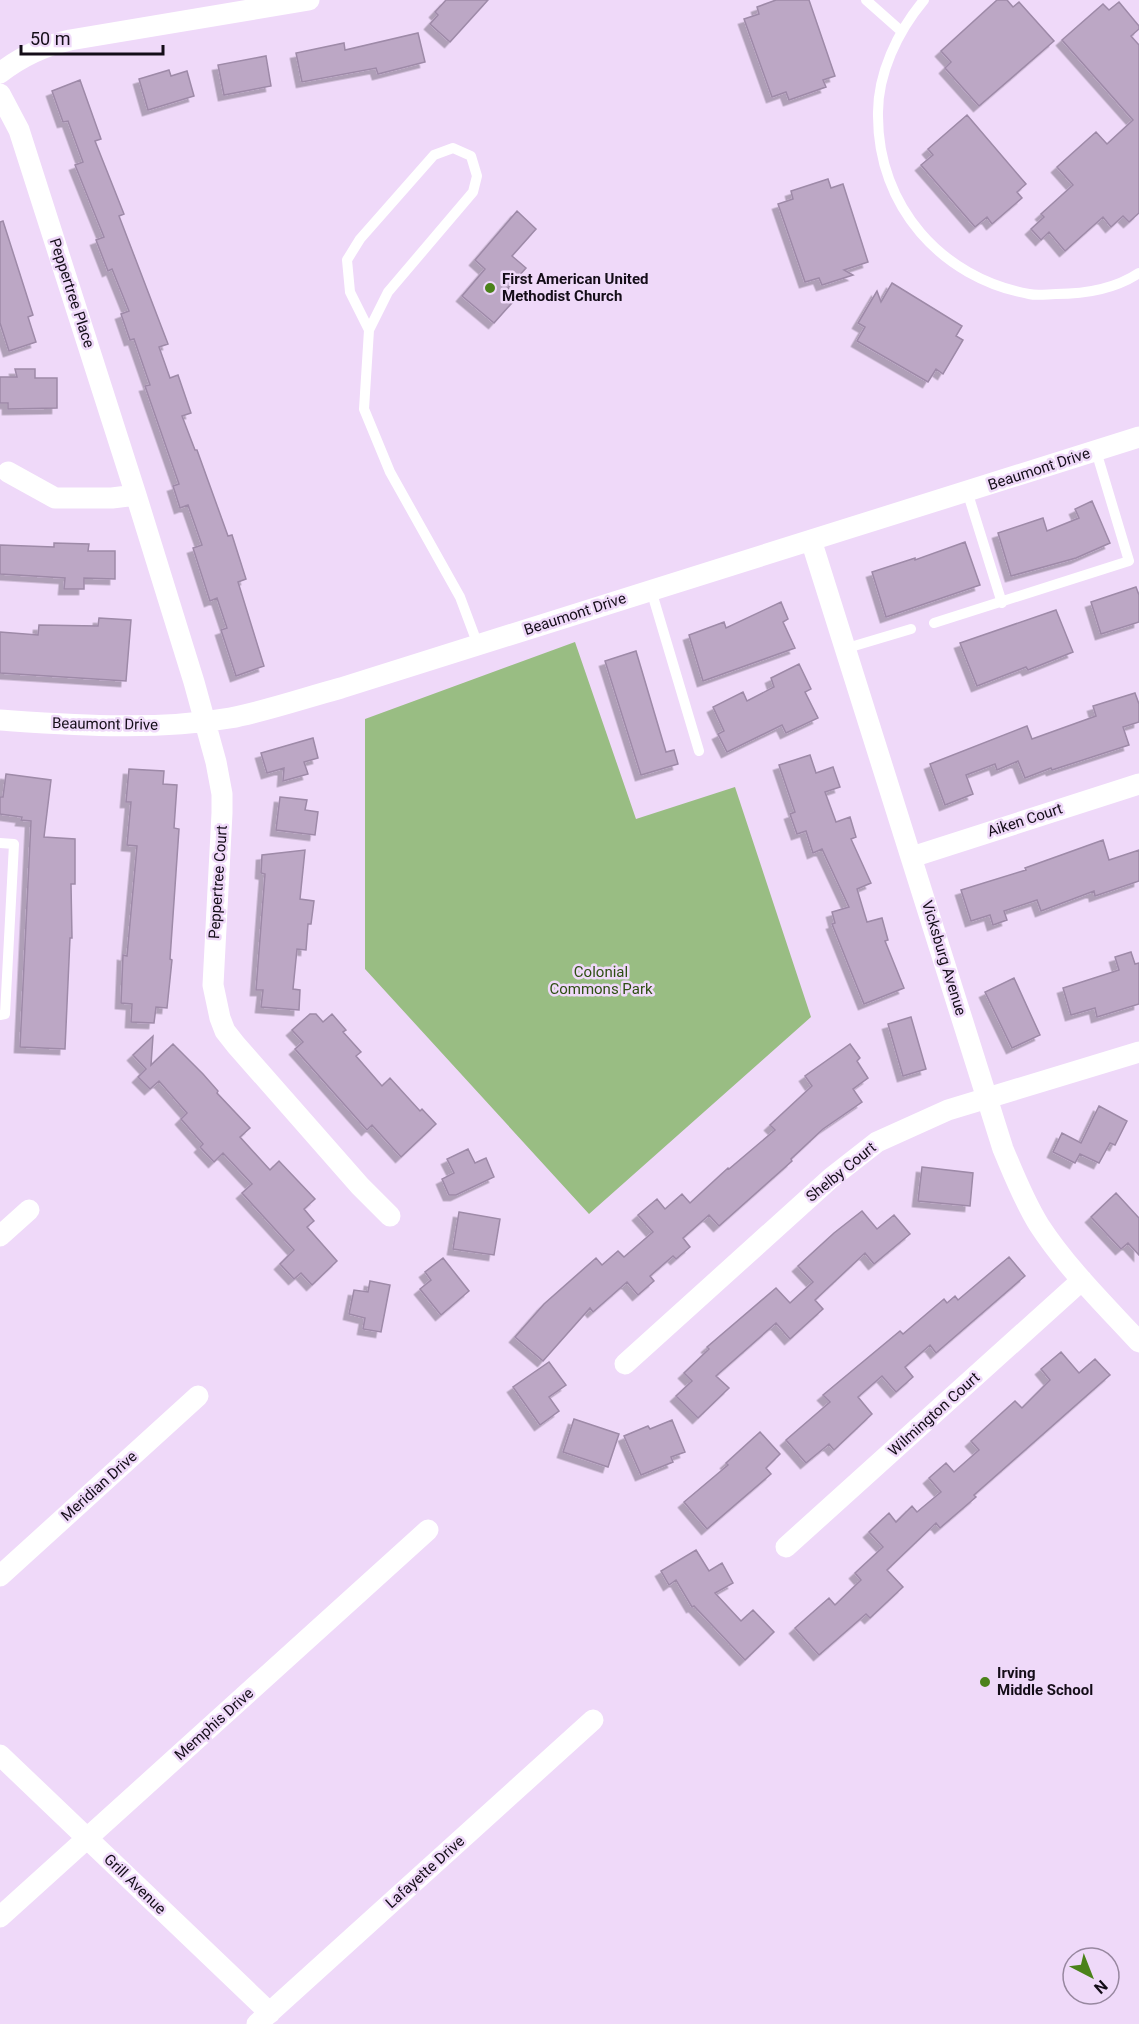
<svg xmlns="http://www.w3.org/2000/svg" width="1139" height="2024" font-family="Roboto,sans-serif">
	<style>
		.green { fill: #99bd83 }
		.building { fill: #bca7c5; stroke: #9e8aa8; stroke-width: 1.5; filter: url(#shadow) }
		.lines { fill: none; stroke-linecap: round; stroke-linejoin: round }
		.lane { stroke: #fff; stroke-width: 10 }
		.street { stroke: #fff; stroke-width: 21 }
		.poi-dot { fill: #4b821a; stroke: #efd9f9; stroke-width: 2 }
		.labels { text-anchor: middle; stroke-width: 5; stroke-linejoin: round; paint-order: stroke }
		.poi-label { font-size: 15px; font-weight: bold; fill: #140d18; stroke: #efd9f9; text-anchor: start }
		.street-label { font-size: 15px; fill: #140d18; stroke: #efd9f9 }
		.park-label { font-size: 15px; fill: #2e4f12; stroke: #efd9f9 }
	</style>
	<defs>
		<filter id="shadow"><feDropShadow dx="-5.5" dy="5.5" stdDeviation="0" flood-color="#0004"/></filter>
	</defs>
	<rect width="100%" height="100%" fill="#efd9f9"/>
	<path class="green" d="M575,642L636,819L735,787L811,1017L589,1214L365,969V719Z"/>
	<path class="building" d="M446,0H488L450,42L430,24L438,15L435,12Z
		M776,0H809L835,76L823,80L826,87L789,100L786,92L772,97L744,19L759,14L757,7Z
		M997,0H1007L1013,7L1019,2L1054,41L979,106L945,68L951,62L941,51Z
		M1119,2L1139,26V29L1131,36L1139,45V213L1129,222L1123,216L1111,227L1103,217L1065,251L1049,232L1041,240L1031,229L1044,217L1041,214L1073,185L1057,167L1096,132L1107,144L1133,120L1062,40L1103,4L1109,10Z
		M418,33L425,62L378,74L376,68L302,82L296,53L344,43L345,50Z
		M266,56L271,86L224,95L218,65Z
		M169,70L171,76L187,71L194,96L148,110L139,79Z
		M80,80L101,139L95,141L124,214L119,216L168,344L159,347L170,378L178,375L191,413L182,416L195,450H197L228,536L232,535L246,579L238,582L264,666L236,676L221,630L227,628L217,598L210,601L193,548L202,545L188,505L180,508L173,486L179,484L145,386L150,385L134,339L130,340L121,314L129,311L112,269L108,271L96,240L104,237L75,165L83,162L68,121L63,122L52,91Z
		M967,115L1026,184L1017,192L1022,198L992,224L987,217L975,227L921,165L933,155L928,149Z
		M828,179L831,188L843,184L868,262L844,270L853,275L822,285L819,278L805,282L778,204L793,199L791,191Z
		M517,211L536,229L512,256L526,268L508,288L518,296L494,323L462,296L485,269L475,260Z
		M3,221L33,315L28,317L36,342L9,351L0,323V222Z
		M892,283L962,326L956,336L963,340L943,374L936,369L928,382L857,341L865,327L858,323L877,291L881,302Z
		M15,369H35V378H57V408L8,409V403H0V377H17Z
		M1092,501L1110,543L1076,558L1011,576L998,533L1043,518L1047,531L1079,518L1075,509Z
		M965,542L980,585L886,617L872,572L915,558V560Z
		M54,543L89,544L88,551H115V579L84,578V589H64L65,578L0,574V545L54,547Z
		M1136,587L1139,595V622L1101,634L1091,602Z
		M781,602L788,619L783,622L795,648L703,681L689,635L724,622L726,628Z
		M1056,610L1073,652L1028,670L1026,667L977,686L960,643Z
		M99,618L131,620L126,681L0,673V632L38,635L39,625L98,626Z
		M636,651L666,752L674,750L678,764L641,775L605,661Z
		M799,664L811,689L805,692L818,718L786,733L782,725L727,752L718,734L724,731L713,707L743,692L747,701L774,687L771,678Z
		M1135,693L1139,704V722L1123,727L1129,745L1052,770L1051,768L1025,778L1018,761L997,770L995,764L966,775L973,794L945,805L930,764L1027,726L1032,739L1096,716L1093,706Z
		M313,738L318,758L304,762L308,774L283,781L284,768L267,773L261,753Z
		M810,755L816,773L833,767L840,787L825,792L836,822L850,817L856,837L851,839L871,883L857,889L867,922L882,918L888,940L885,941L904,988L864,1004L832,924L835,923L832,912L849,907L822,849L813,853L806,831L797,834L790,814L795,812L779,765Z
		M129,769L164,771L163,784L177,785L174,828L179,829L170,959L172,960L167,1008L156,1007L154,1023L131,1022L132,1004L121,1003L123,955L127,956L137,846L127,845L131,802H126Z
		M6,774L51,780L44,837L75,839V884H71L72,938H70L65,1049L20,1047L31,821L21,820L22,817L0,814V797H3Z
		M280,797L307,800L305,810L318,812L315,835L276,830Z
		M1103,840L1109,860L1139,850V881L1095,896L1094,891L1041,911L1037,900L1004,911L1007,920L993,925L990,915L971,921L961,890L1026,870L1025,868Z
		M305,850L300,899L314,901L311,924H308L306,950L297,949L293,989L300,990L299,1010L261,1007L263,990H256L265,874L261,873L262,855Z
		M1131,952L1135,964L1139,963V1004L1097,1017L1095,1008L1071,1015L1063,988L1119,970L1115,957Z
		M1014,978L1040,1035L1012,1048L985,992Z
		M310,1014H316L323,1022L332,1014L346,1030L343,1032L361,1052L356,1056L382,1086L390,1078L420,1111L422,1109L436,1124L401,1157L372,1125L367,1130L295,1049L303,1042L292,1030Z
		M911,1017L926,1069L903,1076L888,1024Z
		M153,1036L151,1065L173,1044L203,1074L218,1091L217,1093L250,1128L240,1137L270,1170L279,1161L315,1199L304,1209L314,1221L307,1227L337,1261L312,1285L301,1273L294,1279L280,1264L294,1250L242,1193L252,1184L223,1153L214,1162L200,1147L203,1144L181,1119L187,1113L159,1081L150,1089L138,1077L146,1069L133,1055Z
		M850,1044L860,1058L857,1061L868,1078L853,1089L862,1102L823,1129L791,1159L792,1161L719,1226L709,1215L683,1238L690,1247L676,1259L673,1256L650,1276L654,1281L638,1295L627,1282L593,1312L590,1308L543,1361L515,1337L544,1304L596,1258L602,1265L618,1251L624,1257L653,1232L638,1215L657,1199L665,1209L682,1194L690,1203L728,1168L729,1169L775,1130L770,1125L812,1086L805,1076Z
		M1099,1106L1127,1121L1115,1145L1110,1143L1099,1163L1080,1154L1075,1163L1053,1152L1062,1133L1081,1143Z
		M468,1149L475,1163L486,1158L494,1177L456,1195H449L442,1179L454,1173L447,1159Z
		M922,1167L973,1173L970,1206L918,1201Z
		M1116,1193L1139,1218V1255L1128,1243L1121,1249L1091,1217Z
		M862,1211L877,1229L894,1215L910,1234L874,1264L865,1253L815,1300L823,1309L790,1339L776,1323L716,1376L729,1388L698,1418L676,1396L692,1381L684,1373L709,1349L707,1347L776,1288L790,1303L813,1282L798,1266L834,1233Z
		M459,1212L500,1219L494,1255L453,1249Z
		M1009,1257L1025,1276L936,1353L930,1345L905,1367L913,1377L896,1392L882,1376L858,1397L872,1414L834,1450L829,1444L806,1463L786,1440L830,1402L823,1395L900,1331L903,1334L944,1299L947,1303L955,1296L958,1300Z
		M443,1258L469,1291L441,1315L420,1289L431,1280L425,1272Z
		M370,1281L390,1285L381,1332L363,1329L365,1318L349,1314L354,1290L368,1292Z
		M1061,1352L1079,1373L1095,1359L1110,1375L974,1495L976,1497L940,1528L936,1523L887,1570L903,1587L870,1618L866,1614L819,1655L795,1628L829,1598L835,1605L861,1580L855,1573L883,1547L869,1532L889,1513L896,1522L912,1506L917,1512L941,1492L929,1478L946,1463L954,1472L979,1450L971,1441L1015,1401L1022,1408L1050,1380L1041,1369Z
		M549,1362L566,1385L549,1397L559,1411L540,1425L513,1387Z
		M574,1419L619,1434L608,1467L563,1452Z
		M672,1420L685,1452L671,1457L673,1462L641,1475L624,1436L648,1426L650,1429Z
		M760,1432L780,1454L766,1468L771,1474L707,1529L684,1502L728,1465L726,1463Z
		M696,1550L709,1571L722,1563L733,1583L715,1593L741,1621L753,1610L774,1632L745,1660L694,1606L692,1607L676,1580L669,1585L661,1571Z"/>
	<g class="lines">
		<path class="lane" d="M866,0L901,31
			M924,0C898,31 877,74 878,116C878,206 941,278 1029,294C1038,296 1048,294 1056,294C1085,294 1115,289 1139,273
			M369,330L350,292L347,260L360,239L434,155L453,148L471,156L477,176L473,192L388,292L369,330L364,409L390,472L460,597L478,645
			M967,491L1002,603
			M651,590L699,751
			M934,623L1129,561L1096,451
			M844,649L911,629
			M0,843L14,844L5,1014L0,1015"/>
		<path class="street" d="M0,73C22,56 43,46 70,40L309,0
			M0,94L19,130L136,495L194,682L216,762L222,794V813L213,985L220,1018L225,1031L236,1045L360,1186L390,1216
			M8,472L55,498H112L136,495
			M811,540L1003,1149C1014,1175 1024,1201 1039,1225C1067,1268 1105,1305 1139,1342
			M0,720C76,725 154,731 230,718C267,711 304,698 341,688L1139,437
			M912,857L1139,784
			M0,1236L29,1210
			M625,1364L831,1178L877,1142L948,1110L1139,1052
			M786,1547L1082,1280
			M0,1576L198,1396
			M0,1755L270,2013
			M0,1917L428,1530
			M257,2024L593,1720"/>
	</g>
	<g class="poi-dot">
		<circle cx="490" cy="288" r="6"/>
		<circle cx="985" cy="1682" r="6"/>
	</g>
	<g class="labels">
		<g class="poi-label">
			<text x="502" y="284">First American United<tspan x="502" dy="17">Methodist Church</tspan></text>
			<text x="997" y="1678">Irving<tspan x="997" dy="17">Middle School</tspan></text>
		</g>
		<g class="street-label">
			<text transform="translate(72 293) rotate(72)" y="5">Peppertree Place</text>
			<text transform="translate(1039 469) rotate(-18)" y="5">Beaumont Drive</text>
			<text transform="translate(575 614) rotate(-18)" y="5">Beaumont Drive</text>
			<text transform="translate(105 724) rotate(1)" y="5">Beaumont Drive</text>
			<text transform="translate(1025 820) rotate(-18)" y="5">Aiken Court</text>
			<text transform="translate(218 882) rotate(-86)" y="5">Peppertree Court</text>
			<text transform="translate(944 958) rotate(73)" y="5">Vicksburg Avenue</text>
			<text transform="translate(841 1172) rotate(-39)" y="5">Shelby Court</text>
			<text transform="translate(934 1414) rotate(-42)" y="5">Wilmington Court</text>
			<text transform="translate(99 1486) rotate(-42)" y="5">Meridian Drive</text>
			<text transform="translate(214 1724) rotate(-42)" y="5">Memphis Drive</text>
			<text transform="translate(425 1872) rotate(-42)" y="5">Lafayette Drive</text>
			<text transform="translate(135 1884) rotate(44)" y="5">Grill Avenue</text>
		</g>
		<g class="park-label">
			<text x="601" y="977">Colonial<tspan x="601" dy="17">Commons Park</tspan></text>
		</g>
	</g>
	<g transform="translate(1091 1976) rotate(138)"><circle r="28" fill="#efd9f9" stroke="#97879f" stroke-width="1.5"/>
	<path d="M0-4.5L10 22L0 15L-10 22Z" fill="#4b821a"/>
	<text y="-9" font-size="16" font-weight="bold" text-anchor="middle" fill="#140d18">N</text>
	</g>
	<path d="M21 45v9h142v-9" fill="none" stroke="#140d18" stroke-width="3"/>
	<text x="30" y="45" font-size="18" fill="#140d18" stroke="#efd9f9" stroke-width="4.5" paint-order="stroke">50 m</text>
</svg>
